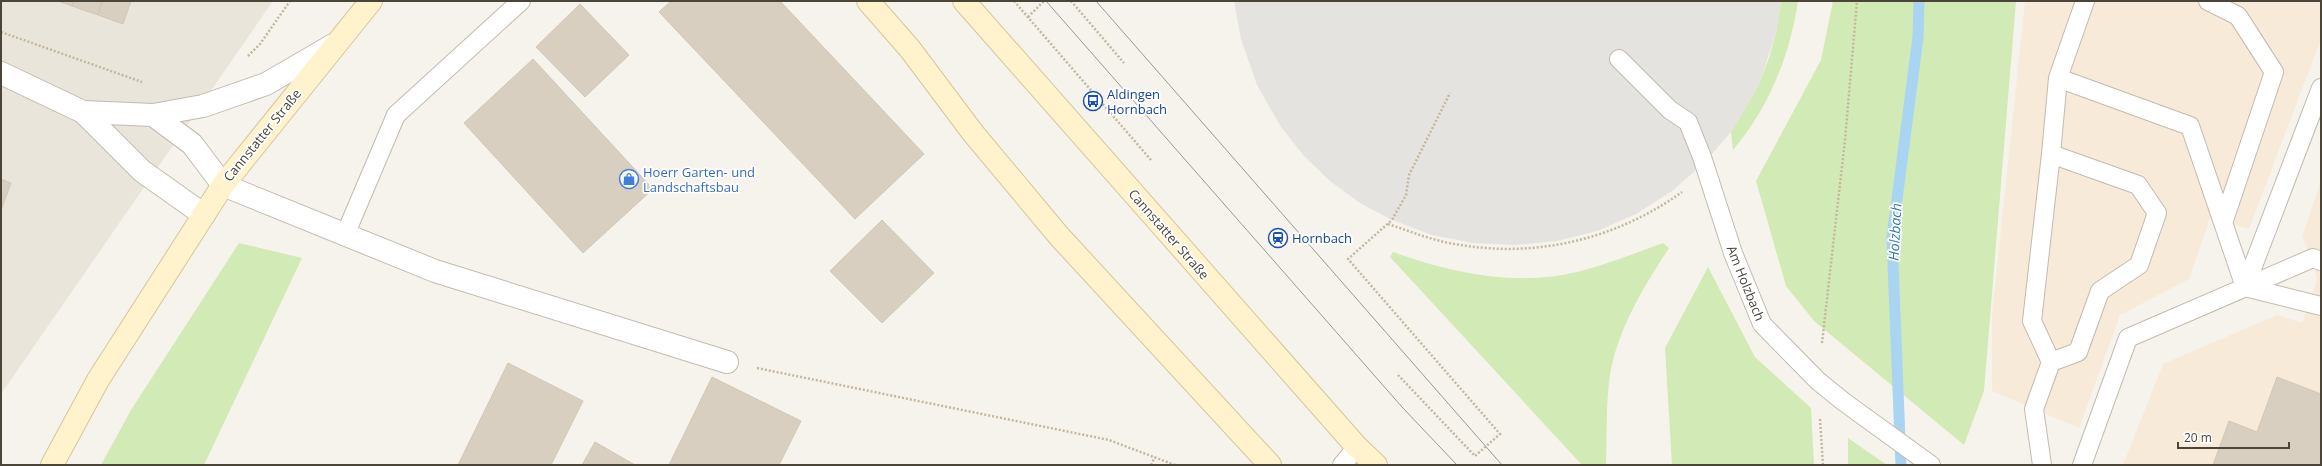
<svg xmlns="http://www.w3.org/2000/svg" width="2322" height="466" font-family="'Open Sans',sans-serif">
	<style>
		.residential { fill: #eae5da }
		.commercial { fill: #f7ead8 }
		.green { fill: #d2eab5 }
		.parking { fill: #e5e3e0 }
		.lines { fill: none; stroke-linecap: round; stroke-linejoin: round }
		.stream { stroke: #a9d4f2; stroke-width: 11 }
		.building { fill: #d8cfc1; stroke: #d3c7b4 }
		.lane-casing { stroke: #c2bbae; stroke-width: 20 }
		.street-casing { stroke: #c2bbae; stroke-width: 24 }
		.secondary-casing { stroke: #d6c79b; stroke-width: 24 }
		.path { stroke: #c4b79f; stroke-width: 2.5; stroke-dasharray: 2 2; stroke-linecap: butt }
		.lane { stroke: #fff; stroke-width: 18 }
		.street { stroke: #fff; stroke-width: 22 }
		.secondary { stroke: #fff3cd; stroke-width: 22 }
		.tram { stroke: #9a9a9a; stroke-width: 1 }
		.labels { text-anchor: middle; stroke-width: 3.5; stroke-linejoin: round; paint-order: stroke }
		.transit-label { font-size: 13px; fill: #164399; stroke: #fff; text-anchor: start }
		.street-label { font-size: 13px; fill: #4b4439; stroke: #fff }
		.shop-label { font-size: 13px; fill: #366cbe; stroke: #fff; text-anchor: start }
		.water-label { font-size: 14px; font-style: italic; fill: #2e7ab2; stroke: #fff }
	</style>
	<rect width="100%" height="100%" fill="#f6f3ec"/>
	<path class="residential" d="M1,1H273L1,394Z"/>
	<path class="commercial" d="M2025,1H2319L2321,6V39L2249,229L2210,218L2189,279L2120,315L2079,428L1992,391V315Z
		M2321,180V465H2123L2163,364L2277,315L2302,323L2317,280L2313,258L2302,237Z"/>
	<path class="green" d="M1781,1H1798C1790,55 1769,108 1733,150L1731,132L1758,86L1769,58L1776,33Z
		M1833,1H2016L1984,391L1964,445L1814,321L1786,286L1756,181L1821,60Z
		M239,243L302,258L204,465H101L131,410Z
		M1663,243L1669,248C1643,288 1615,333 1609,382C1606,409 1607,438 1606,465H1582L1390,257L1393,252C1451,273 1516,287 1577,272C1606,265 1635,253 1663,243Z
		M1708,267L1755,357L1811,408L1814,465H1672L1665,348Z
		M1848,438L1887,465H1848Z"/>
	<path class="parking" d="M1234,1H1781L1776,33L1758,87L1731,132L1703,164L1672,191L1636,214L1597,231L1557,241L1515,245L1473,243L1432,235L1392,220L1360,203L1330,181L1304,156L1281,127L1257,85L1241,39Z"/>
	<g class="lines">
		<path class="stream" d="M1901,465L1892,238L1918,37L1919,1"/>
	</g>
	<path class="building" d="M58,1H73L72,6Z
		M73,1H102L98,15L72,6Z
		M102,1H131L123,24L98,15Z
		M671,1H780L924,154L855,219L659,12Z
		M580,4L629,55L585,97L536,47Z
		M533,59L653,189L583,253L464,123Z
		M1,179L11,183L1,210Z
		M882,220L934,273L882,323L830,271Z
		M508,363L583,401L551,465H458Z
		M712,377L801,421L779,465H669Z
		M2277,377L2321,394V465H2213L2229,421L2257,432Z
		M595,442L635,465H582Z"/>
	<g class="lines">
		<g class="lane-casing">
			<path id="lane" d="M2085,1L2058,78L2190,126L2245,287
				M2208,1L2238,16L2274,72L2223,223
				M1619,59L1670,110L1688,122L1702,157L1733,253L1762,324L1818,381L1844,402L1931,465
				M2321,88L2245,287L2321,306
				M2051,154L2058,78
				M345,235L396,115L521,1
				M1342,465L1357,447
				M2042,465L2034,409L2051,362L2032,321L2051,154L2138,185L2157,213L2139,265L2100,291L2078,352L2051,362
				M2082,465L2128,338L2313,258L2321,261"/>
		</g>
		<g class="street-casing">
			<path id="street" d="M1,73L83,112L142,171L204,215
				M83,112L153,115L203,106L266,84L333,45
				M153,115L192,144L223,185L435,271L727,362"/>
		</g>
		<g class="secondary-casing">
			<path id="secondary" d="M868,1L910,49L973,133L1059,236L1270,465
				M964,1L1357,447L1376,465
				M52,465L98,380L223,185L371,1"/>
		</g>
		<path class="path" d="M1014,1L1151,160
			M1071,1L1124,63
			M1028,17L1044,1
			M1,32L142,82
			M248,56L260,44L290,1
			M1388,224C1412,232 1436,242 1461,245C1539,258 1618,238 1682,192
			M1822,343L1845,140L1857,1
			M757,368L1109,440L1175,465
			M1398,375L1475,456L1500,434L1348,259L1392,220L1406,195L1409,175L1450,93
			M1820,419L1823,465
			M1151,465L1155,457"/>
		<use href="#lane" class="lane"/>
		<use href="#street" class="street"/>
		<use href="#secondary" class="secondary"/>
		<path class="tram" d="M1046,1L1402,407L1457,465
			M1096,1L1502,465"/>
	</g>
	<defs>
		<g id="bus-ring" transform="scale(1)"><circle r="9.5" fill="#fff" stroke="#1a4fb4" stroke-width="1.5"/><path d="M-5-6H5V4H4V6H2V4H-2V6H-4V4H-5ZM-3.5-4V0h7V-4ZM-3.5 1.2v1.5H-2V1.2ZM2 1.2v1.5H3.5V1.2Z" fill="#1a4fb4"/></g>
		<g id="shop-ring" transform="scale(1)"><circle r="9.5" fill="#fff" stroke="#3f7fe0" stroke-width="1.5"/><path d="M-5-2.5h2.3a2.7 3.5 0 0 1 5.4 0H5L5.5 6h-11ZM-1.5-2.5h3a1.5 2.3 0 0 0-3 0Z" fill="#3f7fe0"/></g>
		<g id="station-ring" transform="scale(1)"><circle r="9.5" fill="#fff" stroke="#1a4fb4" stroke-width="1.5"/><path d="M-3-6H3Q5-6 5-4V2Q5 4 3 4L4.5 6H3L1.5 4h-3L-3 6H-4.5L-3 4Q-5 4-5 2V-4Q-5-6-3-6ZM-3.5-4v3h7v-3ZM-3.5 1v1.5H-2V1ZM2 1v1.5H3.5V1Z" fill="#1a4fb4"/></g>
	</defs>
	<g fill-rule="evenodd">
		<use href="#bus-ring" x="1093" y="101"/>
		<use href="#shop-ring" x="629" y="179"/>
		<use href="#station-ring" x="1278" y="238"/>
	</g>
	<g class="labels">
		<g class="transit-label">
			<text x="1107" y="99">Aldingen<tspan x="1107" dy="15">Hornbach</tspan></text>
			<text x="1292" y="243">Hornbach</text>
		</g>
		<g class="street-label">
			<text transform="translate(262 135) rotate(-51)" y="5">Cannstatter Straße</text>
			<text transform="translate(1169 234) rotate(49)" y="5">Cannstatter Straße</text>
			<text transform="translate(1746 283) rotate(68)" y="5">Am Holzbach</text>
		</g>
		<g class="shop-label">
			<text x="643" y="177">Hoerr Garten- und<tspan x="643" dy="15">Landschaftsbau</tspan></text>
		</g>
		<g class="water-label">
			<text transform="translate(1895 232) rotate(-87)" y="5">Holzbach</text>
		</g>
	</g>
	<rect width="2322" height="466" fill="none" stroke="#4b4439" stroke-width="4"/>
	<path d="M2178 442v6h111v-6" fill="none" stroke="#4b4439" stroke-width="2"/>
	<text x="2184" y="442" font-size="12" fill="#4b4439" stroke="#ffffff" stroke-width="3" paint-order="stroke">20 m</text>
</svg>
